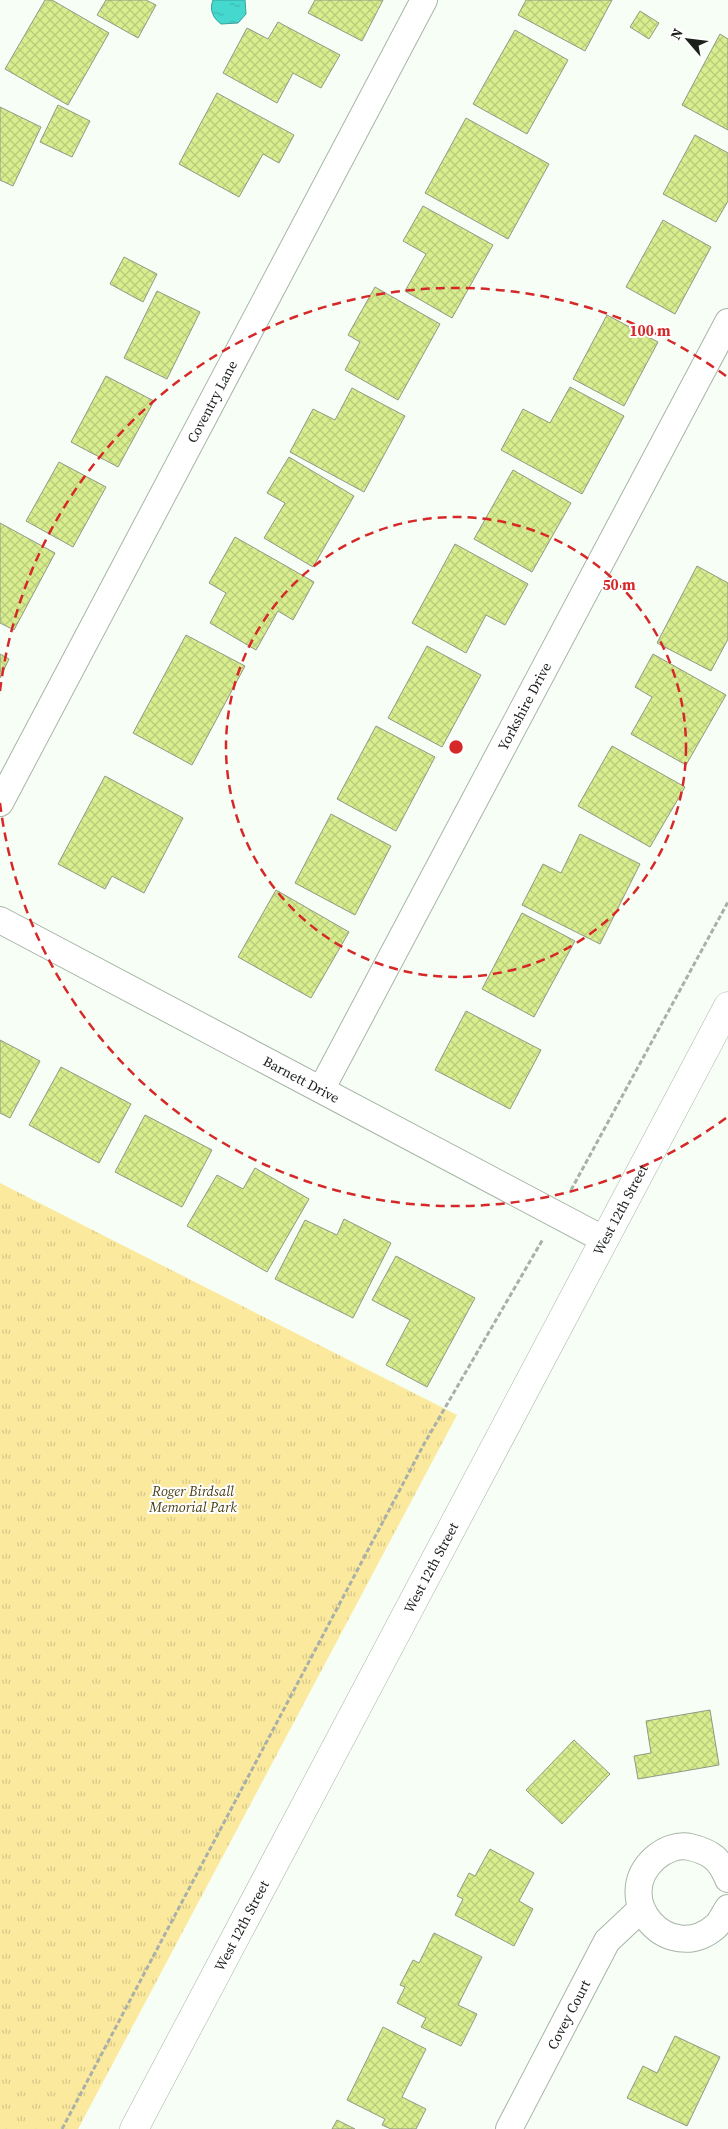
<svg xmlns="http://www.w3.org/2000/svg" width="728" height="2129" font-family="'Source Serif 4',serif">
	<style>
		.park { fill: url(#park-tufts) }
		.water { fill: url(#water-ripples); stroke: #39a199 }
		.building { fill: url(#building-cross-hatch); stroke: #939887 }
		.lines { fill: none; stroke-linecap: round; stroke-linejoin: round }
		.street-casing { stroke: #a8b5a7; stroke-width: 28 }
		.secondary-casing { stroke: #a8b5a7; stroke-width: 29 }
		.path { stroke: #a9b0a8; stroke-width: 3; stroke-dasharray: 5 2.5; stroke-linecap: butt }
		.street { stroke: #fff; stroke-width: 26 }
		.secondary { stroke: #fff; stroke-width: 28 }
		.ring { fill: none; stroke: #d62828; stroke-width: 2.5; stroke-dasharray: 9 6 }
		.labels { text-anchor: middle; stroke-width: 4; stroke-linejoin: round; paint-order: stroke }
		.street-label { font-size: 14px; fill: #1c211c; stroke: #fff }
		.park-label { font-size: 14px; font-style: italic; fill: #4a4016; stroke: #fff }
		.centre { fill: #d62828; stroke: #fff; stroke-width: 2.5 }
		.ring-label { font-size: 15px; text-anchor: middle; font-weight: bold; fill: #d62828; stroke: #fff; stroke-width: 4; stroke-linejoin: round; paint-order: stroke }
	</style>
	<defs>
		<pattern id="park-tufts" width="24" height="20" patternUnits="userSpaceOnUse" patternTransform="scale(1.25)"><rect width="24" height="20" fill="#fbe99e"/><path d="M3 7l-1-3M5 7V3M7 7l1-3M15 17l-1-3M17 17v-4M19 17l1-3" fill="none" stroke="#d7c888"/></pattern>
		<pattern id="water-ripples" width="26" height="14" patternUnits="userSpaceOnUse" patternTransform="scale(1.25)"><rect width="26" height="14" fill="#45d8cf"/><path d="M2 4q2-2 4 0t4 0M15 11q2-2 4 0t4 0" fill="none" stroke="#3cb9b1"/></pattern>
		<pattern id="building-cross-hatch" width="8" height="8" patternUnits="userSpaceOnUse" patternTransform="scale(1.25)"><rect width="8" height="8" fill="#d7ed8e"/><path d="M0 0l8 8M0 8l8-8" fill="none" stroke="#b8cb7a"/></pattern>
	</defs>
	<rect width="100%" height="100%" fill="#f6fef5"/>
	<path class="park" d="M0,1183L457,1415L78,2129H0Z"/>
	<path class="water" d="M213,0H245L246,14L238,23L221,24C213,18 209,10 213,0Z"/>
	<path class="building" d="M45,0H52L109,33L68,105L5,69Z
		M106,0H146L156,5L138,38L97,15Z
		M315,0H383L362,41L308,13Z
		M526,0H612L585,51L518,15Z
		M640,11L659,23L649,39L630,27Z
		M278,22L340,55L321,88L293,73L277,103L223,73L247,28L268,39Z
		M515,30L568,60L527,134L473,104Z
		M720,34L728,39V130L682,105Z
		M217,93L294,135L279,163L263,154L239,197L179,164Z
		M58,105L90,121L72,157L40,142Z
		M0,107L41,127L13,186L0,180Z
		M466,118L549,164L508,239L425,193Z
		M695,135L728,153V201L716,222L663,194Z
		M423,206L493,245L452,318L405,291L426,254L403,241Z
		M663,220L711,247L675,314L626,287Z
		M124,257L157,274L143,302L110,284Z
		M375,287L440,324L398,400L345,370L360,342L348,335Z
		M157,291L200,312L167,379L124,358Z
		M607,315L658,342L624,406L573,379Z
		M106,376L154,401L118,467L71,442Z
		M570,387L624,416L582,494L501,450L523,409L550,423Z
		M352,388L405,416L364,492L290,452L313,409L335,420Z
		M289,457L354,496L313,567L264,538L285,503L267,493Z
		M59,462L106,487L73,547L26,521Z
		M513,470L571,503L532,572L474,539Z
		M0,523L55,553L14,630L0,623Z
		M235,537L314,582L293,620L278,611L256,650L210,623L226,593L209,583Z
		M455,544L528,584L505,625L486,615L466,653L412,623Z
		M697,566L728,583V639L711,671L657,643Z
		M186,635L245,666L192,765L133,733Z
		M427,646L481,675L442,747L388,718Z
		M0,654L9,659L0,678Z
		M653,654L726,695L686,765L631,734L652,697L635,687Z
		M376,726L435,757L396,831L337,799Z
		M612,746L685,787L650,847L578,806Z
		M105,776L183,818L144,893L112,876L105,889L58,864Z
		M331,814L391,846L355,915L295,883Z
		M580,834L640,864L600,944L522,905L543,864L561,873Z
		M276,890L349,932L311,998L238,957Z
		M522,913L575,941L534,1017L482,989Z
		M466,1011L541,1050L510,1109L435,1070Z
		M0,1040L40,1061L10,1118L0,1113Z
		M61,1067L131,1104L99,1163L29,1125Z
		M145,1115L212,1150L182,1207L115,1172Z
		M255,1168L309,1199L267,1272L187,1226L217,1175L243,1189Z
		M344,1219L391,1243L353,1318L275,1279L305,1220L337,1235Z
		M396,1256L475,1298L427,1387L386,1365L410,1320L372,1300Z
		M710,1710L719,1765L638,1779L634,1756L651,1753L646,1721Z
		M574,1740L610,1774L562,1824L526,1790Z
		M490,1849L534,1873L519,1901L533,1909L514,1946L455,1915L463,1899L457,1896L469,1873L475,1876Z
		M434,1933L482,1957L458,2005L477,2014L461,2046L421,2027L426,2018L397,2003L405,1987L400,1985L413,1960L419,1963Z
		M383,2027L426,2049L402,2097L426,2109L416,2129H391L382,2125L385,2119L347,2100Z
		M675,2036L720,2057L687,2126L627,2098L643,2066L657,2073Z
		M337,2120L355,2129H332Z"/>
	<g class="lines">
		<g class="street-casing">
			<g id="street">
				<path id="s1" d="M0,803L424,0"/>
				<path id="s2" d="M0,920L603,1239"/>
				<path id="s3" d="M322,1088L728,322"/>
				<path d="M728,1879C720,1859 711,1852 690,1847C678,1844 664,1850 655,1858C609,1899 669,1966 715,1927C720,1923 724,1914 728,1908"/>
				<path id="s4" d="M509,2129L607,1941L641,1909"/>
			</g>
		</g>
		<g class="secondary-casing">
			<g id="secondary">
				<path id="s5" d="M134,2129L728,1006"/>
			</g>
		</g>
		<path class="path" d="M571,1190L728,902
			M62,2129L424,1444L543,1239"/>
		<use href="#street" class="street"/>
		<use href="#secondary" class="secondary"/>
	</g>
	<g class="ring">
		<circle cx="456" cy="747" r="230"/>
		<path d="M726 1118A459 459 0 0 1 0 803M0 691A459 459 0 0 1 726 376"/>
	</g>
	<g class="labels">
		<g class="street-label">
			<text dy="5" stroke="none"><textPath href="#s1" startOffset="454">Coventry Lane</textPath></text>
			<text dy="5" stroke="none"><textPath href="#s3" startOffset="432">Yorkshire Drive</textPath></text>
			<text dy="5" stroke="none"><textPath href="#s2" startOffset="341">Barnett Drive</textPath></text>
			<text dy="5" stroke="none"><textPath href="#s5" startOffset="1040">West 12th Street</textPath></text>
			<text dy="5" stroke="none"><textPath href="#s5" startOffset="635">West 12th Street</textPath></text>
			<text dy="5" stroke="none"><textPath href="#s5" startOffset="230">West 12th Street</textPath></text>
			<text dy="5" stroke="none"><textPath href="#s4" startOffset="129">Covey Court</textPath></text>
		</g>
		<g class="park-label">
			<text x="193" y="1496">Roger Birdsall<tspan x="193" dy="16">Memorial Park</tspan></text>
		</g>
	</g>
	<circle cx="456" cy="747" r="8" class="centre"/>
	<g class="ring-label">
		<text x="650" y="336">100 m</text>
		<text x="619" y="590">50 m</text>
	</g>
	<g transform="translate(688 40) rotate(298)" stroke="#ffffff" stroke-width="4" paint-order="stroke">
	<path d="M0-4L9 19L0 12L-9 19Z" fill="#1c211c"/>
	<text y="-8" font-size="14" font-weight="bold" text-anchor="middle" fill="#1c211c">N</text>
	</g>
</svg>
